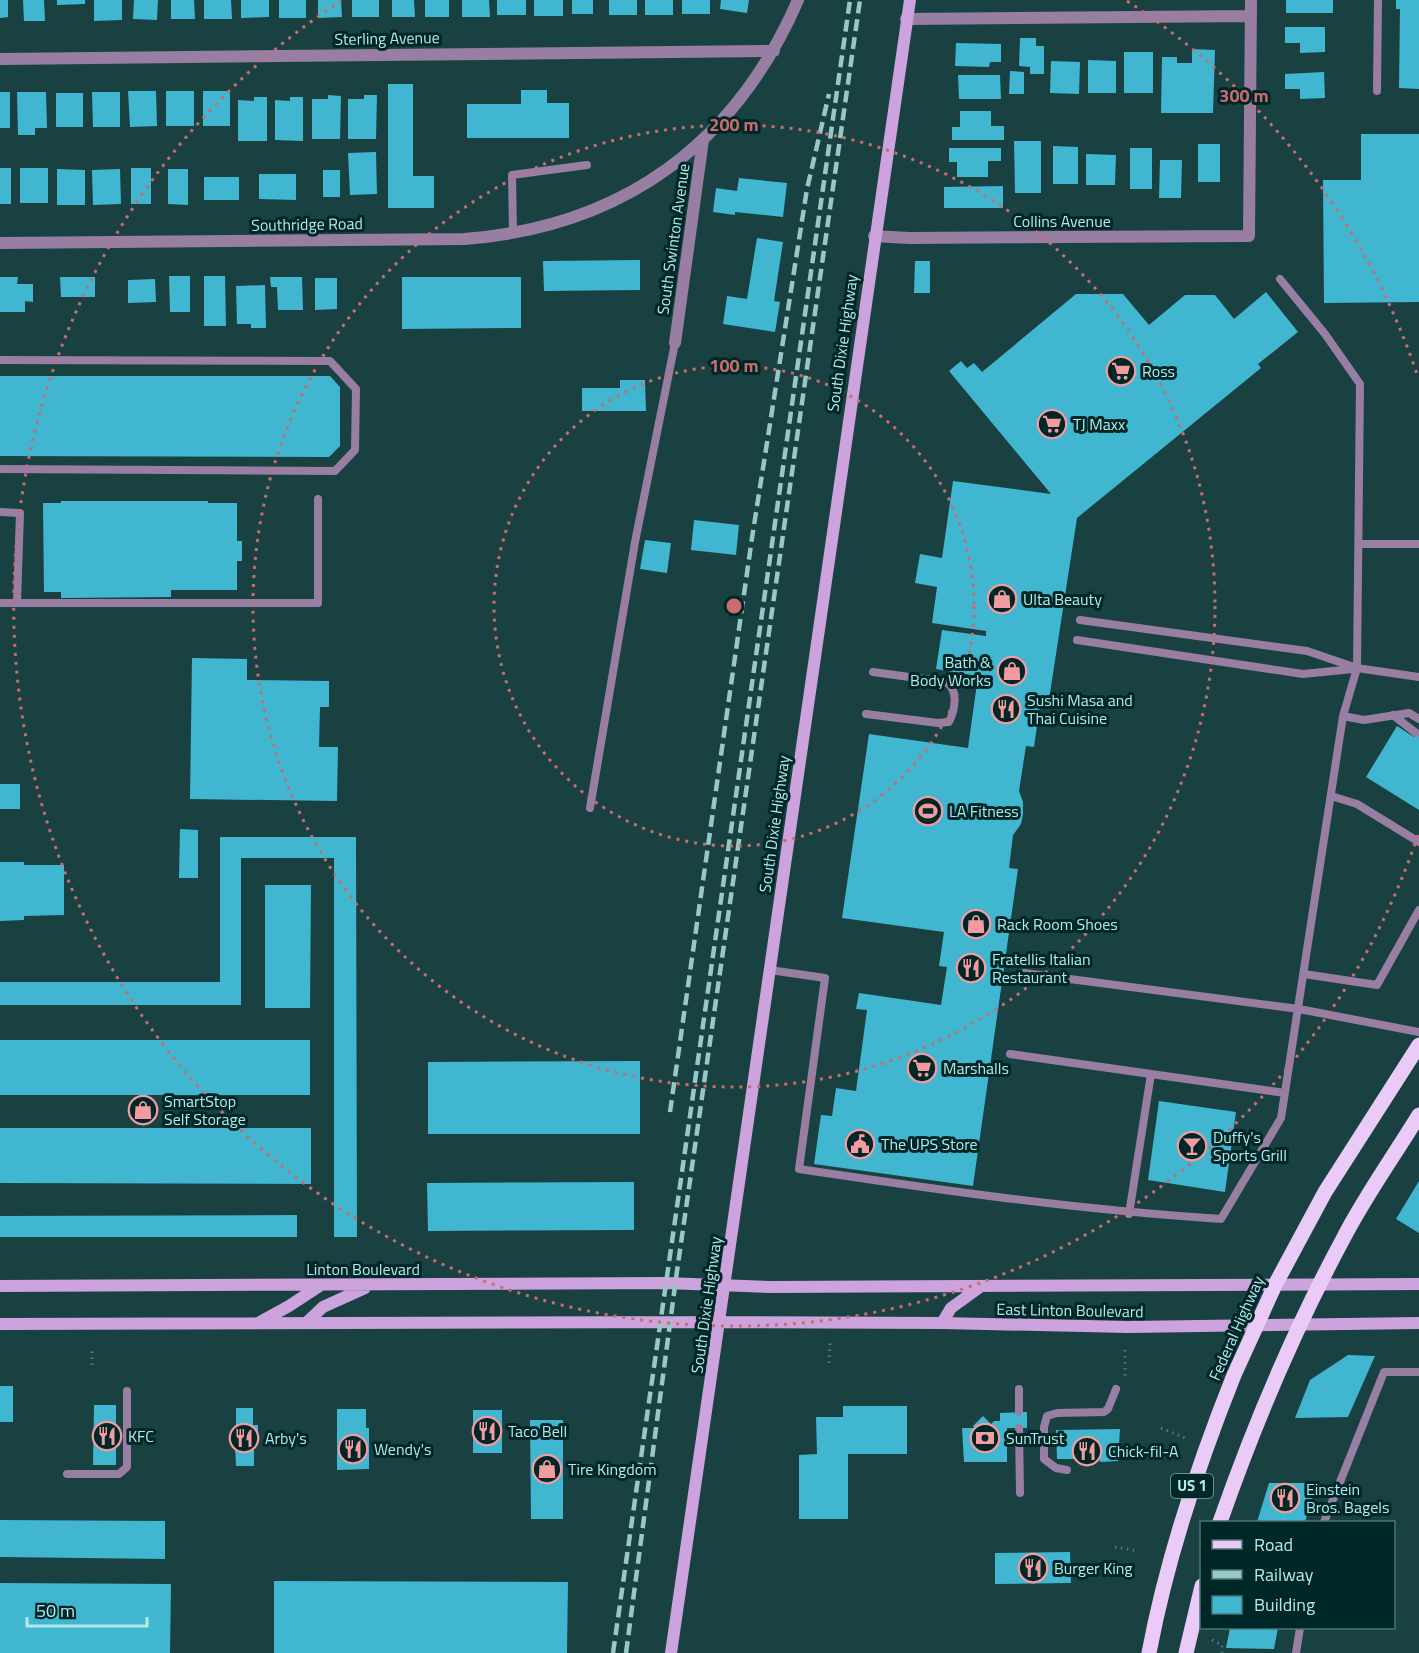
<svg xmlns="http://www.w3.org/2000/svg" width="1419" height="1653" font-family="'Titillium Web',sans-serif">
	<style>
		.building { fill: #40b6d1 }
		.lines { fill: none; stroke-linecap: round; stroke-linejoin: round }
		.path { stroke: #4f7b7c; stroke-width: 3; stroke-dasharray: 1.5 4.5; stroke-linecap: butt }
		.lane { stroke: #987ea2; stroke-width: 8 }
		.street { stroke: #987ea2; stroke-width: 12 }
		.secondary { stroke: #cda3dd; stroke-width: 12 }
		.primary { stroke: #eacaf6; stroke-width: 15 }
		.rail { stroke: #96c8c9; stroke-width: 4.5; stroke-dasharray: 12 6; stroke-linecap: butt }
		.ring { fill: none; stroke: #ca6c6c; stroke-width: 3; stroke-dasharray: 3 6 }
		.labels { text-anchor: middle; stroke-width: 6; stroke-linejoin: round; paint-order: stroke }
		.shield { fill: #002728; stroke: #7eafb0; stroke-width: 1.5 }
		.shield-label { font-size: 15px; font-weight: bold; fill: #b4e9ea }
		.street-label { font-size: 16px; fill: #b4e9ea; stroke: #002728 }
		.poi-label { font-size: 16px; fill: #b4e9ea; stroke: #002728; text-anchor: start }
		.centre { fill: #ca6c6c; stroke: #002728; stroke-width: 3 }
		.ring-label { font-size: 18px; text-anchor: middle; font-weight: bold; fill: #ca6c6c; stroke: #002728; stroke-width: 6; stroke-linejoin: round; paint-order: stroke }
	</style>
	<rect width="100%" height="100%" fill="#1a4142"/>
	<path class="building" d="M0,0H8V17L0,18Z
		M23,0H44L45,21H24Z
		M57,0H85V4L57,5Z
		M94,0H122V20L94,21Z
		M134,0H158L157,20L133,19Z
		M171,0H194L195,19H171Z
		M204,0H231L232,19H204Z
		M241,0H269V17L241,18Z
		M279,0H306V18H279Z
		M318,0H341L342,17L318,18Z
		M352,0H379V17H352Z
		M392,0H414L415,17H392Z
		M425,0H449V17H425Z
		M462,0H489L490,17H462Z
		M497,0H526V15H497Z
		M534,0H563V16H534Z
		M572,0H593V14H572Z
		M609,0H637V15H609Z
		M645,0H673V15H645Z
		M682,0H710V14H682Z
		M721,0H749L747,13L720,9Z
		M1286,0H1333V13H1286Z
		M1396,0H1419V89L1399,88L1400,9H1396Z
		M1285,27H1325V52L1300,53V43H1285Z
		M1020,38H1036V46H1044V74H1030V67L1019,66Z
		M956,43L1001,44V62H990L989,67L955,66Z
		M1192,49L1215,50L1213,113H1161L1162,57H1177V63H1192Z
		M1124,52H1153V93H1124Z
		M1088,60L1116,61V93H1088Z
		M1051,61L1080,62L1079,94L1050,93Z
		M1010,71L1024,72V94H1009Z
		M1324,72L1325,98L1300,99V89H1285V74Z
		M958,75H1000L1001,99H959Z
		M388,84H413V176H434V208H388Z
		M521,90H547V103H569V138H467V104H521Z
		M128,91H156L157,126L130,127Z
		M166,91H194V126H166Z
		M203,91H230V126H203Z
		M0,92H10V128H0Z
		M17,92H46L47,128H35V135H18Z
		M92,92H120V127H93Z
		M56,93H83V127H56Z
		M328,95L341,96L340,139H312V99H328Z
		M364,95H377L376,139H348V99H364Z
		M254,97H267V141H238V100L254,101Z
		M290,97H303V141L275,140V100L290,101Z
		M960,111H991V126H1004V140H952V127H960Z
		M1361,134H1419V302L1324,303L1323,180H1361Z
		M1014,141H1041V193H1015Z
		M1198,144H1220V182H1198Z
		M1053,146L1078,147V184H1053Z
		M949,148H1001V161H988V177H957V162H949Z
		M1130,148H1152V189H1130Z
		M376,152L377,194L350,195L348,153Z
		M1086,154L1116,155L1115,185H1086Z
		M1160,160H1182L1181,198H1159Z
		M0,168H11V204H0Z
		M20,168H48V203H20Z
		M131,168H151V204H131Z
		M57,169L85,170V205H57Z
		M120,169L121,204L93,205L92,170Z
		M168,169H188V205L168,204Z
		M323,170H340V197H323Z
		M259,174H296V200L259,199Z
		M204,177H239V200H204Z
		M739,178L787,183L783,217L735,212V215L713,212L716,188L737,191Z
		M1003,186V208H944V187Z
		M757,238L783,242L774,301L780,302L775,332L723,324L727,296L747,299Z
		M640,260V290L544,291L543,261Z
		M915,261H930V293H914Z
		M169,276H190V312H170Z
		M204,276H225L226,326H204Z
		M0,277H18L17,284H33V302L25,301V312H0Z
		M60,277H95V297H61Z
		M270,277H302L303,310H278L277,287H271Z
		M402,277H521V328L402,329Z
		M315,278H337V309L315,310Z
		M155,279L156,302L128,303V280Z
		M265,285L266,328H251V324H237L236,286Z
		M1266,292L1298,332L1258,364L1261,368L1077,518L1048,706L1040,705L1034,747L1026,746L1019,791L1023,802V814L1021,824L1013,835L1009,868L1018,869L973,1186L814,1164L821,1115L832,1116L836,1088L856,1091L867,1010L856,1009L859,993L941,1005L947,967L939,966L944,932L842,918L869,734L968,748L978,676L936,669L942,630L986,636V631L932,623L937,587L915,583L920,554L942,558L953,481L1051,494L949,371L961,361L967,368L974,363L982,372L1076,294H1123L1149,325L1185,295H1215L1234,319Z
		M0,376H330L340,387V446L329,457L0,456Z
		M620,380H645L646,411H582V388H620Z
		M61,501H208V503H237V541H242V561H237V590H171V597L61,598V592H44L43,503H61Z
		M694,520L739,525L736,555L691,550Z
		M645,540L671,543L667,573L640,569Z
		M192,658L247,659V680L329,681V707H320L319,747H338L337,801L190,799Z
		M1397,726L1414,737L1419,729V810L1366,777Z
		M0,784H20V809H0Z
		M180,829L198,830V878H179Z
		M220,837H356L357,1237H334V858H241V1005H0V982H220Z
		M0,862H24V865H64V915L24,916V920L0,921Z
		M265,885H311L310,1008H265Z
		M0,1040H310V1095H0Z
		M640,1061V1134H428V1062Z
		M1159,1101L1236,1112L1225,1192L1148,1180Z
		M0,1128H311V1184L0,1183Z
		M1419,1181V1233L1396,1219Z
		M634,1182V1230L428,1231L427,1183Z
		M297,1215V1237H0V1216Z
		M1348,1355L1375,1356L1348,1417L1295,1418L1310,1380Z
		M0,1386H13V1422H0Z
		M94,1405H116V1427H120V1445H116V1465H93Z
		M843,1406H907V1454H848V1519H799V1455L817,1454L816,1417H843Z
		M236,1408H253V1425H258V1441H254V1466H236L235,1446H231V1434H236Z
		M337,1409H366V1428H369V1469L337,1470Z
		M473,1410H502V1453H473Z
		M1027,1412V1428H1007V1462H964L962,1428H975L973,1426L983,1416L991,1424L994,1421H1000V1413Z
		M530,1420H563V1519H531Z
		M1120,1429L1118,1461L1100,1462V1459H1057L1056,1430Z
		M1269,1483H1317L1305,1522H1257Z
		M0,1520L165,1521V1559L0,1557Z
		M1070,1552L1071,1583L995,1584V1553Z
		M274,1581L568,1582L567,1653H274Z
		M0,1583L171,1584L170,1653H0Z
		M1230,1628H1278L1274,1649L1226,1648Z"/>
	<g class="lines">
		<path class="path" d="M1125,1350V1380
			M829,1363L830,1343
			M92,1365V1349
			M1161,1428L1185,1438
			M1115,1547L1139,1551
			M1212,1640L1222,1645V1653"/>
		<path class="lane" d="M1377,91L1378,0
			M513,233L512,175L587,165
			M0,360L330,361L356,389L355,450L335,471L0,469
			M0,512L20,513L17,603
			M1359,544H1419
			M0,603H318V499
			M1080,620L1307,651L1357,668L1419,677
			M1077,640L1303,674L1353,669
			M866,714L938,723L949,722C955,710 959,690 946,682L873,672
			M1393,715L1416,733
			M1343,716L1364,720L1409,713L1419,719
			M1331,796L1357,804L1419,842
			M590,808L635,542L675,343
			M770,970L825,978L799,1169C939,1190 1079,1210 1221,1219L1281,1118L1343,716L1357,668L1360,384L1325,334L1280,279
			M1024,973L1299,1009L1419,1032
			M1304,974L1377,985L1419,910
			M1010,1054L1285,1093
			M1129,1214L1151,1074
			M1019,1389V1412
			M1019,1428L1020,1493
			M1067,1470L1056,1468L1044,1459V1427L1047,1416L1057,1413L1104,1412L1108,1409L1116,1389
			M67,1474H119L127,1467V1391
			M1324,1522L1384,1372H1419
			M1296,1653L1300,1628"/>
		<path class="street" d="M906,19L1250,16
			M0,59L774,51
			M874,236L909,238L1249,236L1251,0
			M0,243L464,239C622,227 735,145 798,0
			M675,343L703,140"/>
		<path class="secondary" d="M0,1286L666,1283L770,1287L1419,1284
			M260,1322L289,1306L321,1285
			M306,1323L323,1307L365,1288
			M942,1323L951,1308L980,1287
			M0,1324L720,1322L942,1323L1128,1327L1419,1323
			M671,1653L910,0"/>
		<path class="primary" d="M1220,1522C1254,1425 1294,1330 1343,1239C1365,1196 1394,1156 1419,1115
			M1149,1653C1167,1557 1198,1465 1234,1375L1275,1285L1325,1192L1419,1045
			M1186,1653L1202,1586"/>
		<path class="rail" d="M670,1112L752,538L807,189L829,94
			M613,1653L850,0
			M626,1653L677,1271L860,0"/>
	</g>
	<g class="ring">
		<circle cx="734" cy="606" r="240"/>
		<circle cx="734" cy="606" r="481"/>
		<path d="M1418 835A721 721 0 1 1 341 1M1127 1A721 721 0 0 1 1418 377"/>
	</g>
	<defs>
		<g id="supermarket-ring" transform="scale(1.5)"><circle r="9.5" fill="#002728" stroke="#f49b9f" stroke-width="1.5"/><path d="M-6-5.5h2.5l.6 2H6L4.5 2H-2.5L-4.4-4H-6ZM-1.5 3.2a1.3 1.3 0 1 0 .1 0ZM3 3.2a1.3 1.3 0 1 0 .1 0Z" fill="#f49b9f"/></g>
		<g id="shop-ring" transform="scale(1.5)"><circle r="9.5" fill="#002728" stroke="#f49b9f" stroke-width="1.5"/><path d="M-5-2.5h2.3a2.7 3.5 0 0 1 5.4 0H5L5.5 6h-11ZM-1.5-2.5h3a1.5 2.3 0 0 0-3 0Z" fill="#f49b9f"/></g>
		<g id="restaurant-ring" transform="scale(1.5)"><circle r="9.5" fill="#002728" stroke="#f49b9f" stroke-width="1.5"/><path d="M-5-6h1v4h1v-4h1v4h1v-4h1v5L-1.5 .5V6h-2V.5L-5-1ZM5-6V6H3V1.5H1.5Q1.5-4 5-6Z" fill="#f49b9f"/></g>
		<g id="stadium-ring" transform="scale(1.5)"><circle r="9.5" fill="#002728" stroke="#f49b9f" stroke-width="1.5"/><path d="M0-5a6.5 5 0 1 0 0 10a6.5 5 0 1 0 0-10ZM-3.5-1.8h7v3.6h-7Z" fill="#f49b9f"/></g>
		<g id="civic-ring" transform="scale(1.5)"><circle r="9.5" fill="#002728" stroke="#f49b9f" stroke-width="1.5"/><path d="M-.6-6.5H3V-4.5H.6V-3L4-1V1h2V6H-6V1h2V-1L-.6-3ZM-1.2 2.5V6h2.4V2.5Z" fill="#f49b9f"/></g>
		<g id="bar-ring" transform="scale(1.5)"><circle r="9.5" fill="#002728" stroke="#f49b9f" stroke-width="1.5"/><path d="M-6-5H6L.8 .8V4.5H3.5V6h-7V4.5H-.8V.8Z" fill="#f49b9f"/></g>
		<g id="bank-ring" transform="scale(1.5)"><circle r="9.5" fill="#002728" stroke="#f49b9f" stroke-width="1.5"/><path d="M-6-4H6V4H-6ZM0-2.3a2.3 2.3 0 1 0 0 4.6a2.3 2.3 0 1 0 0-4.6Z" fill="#f49b9f"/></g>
	</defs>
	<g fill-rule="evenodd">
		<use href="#supermarket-ring" x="1121" y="371"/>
		<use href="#supermarket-ring" x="1052" y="424"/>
		<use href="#shop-ring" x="1002" y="599"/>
		<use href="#shop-ring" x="1012" y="671"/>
		<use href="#restaurant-ring" x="1006" y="709"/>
		<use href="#stadium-ring" x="928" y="811"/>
		<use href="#shop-ring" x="976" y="924"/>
		<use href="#restaurant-ring" x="971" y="968"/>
		<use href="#supermarket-ring" x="922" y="1068"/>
		<use href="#shop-ring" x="143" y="1110"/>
		<use href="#civic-ring" x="860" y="1144"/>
		<use href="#bar-ring" x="1192" y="1146"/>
		<use href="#restaurant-ring" x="487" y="1431"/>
		<use href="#restaurant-ring" x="107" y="1436"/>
		<use href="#restaurant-ring" x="244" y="1438"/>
		<use href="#bank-ring" x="985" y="1438"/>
		<use href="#restaurant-ring" x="353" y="1449"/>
		<use href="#restaurant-ring" x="1087" y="1451"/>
		<use href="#shop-ring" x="547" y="1469"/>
		<use href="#restaurant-ring" x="1285" y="1498"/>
		<use href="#restaurant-ring" x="1033" y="1568"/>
	</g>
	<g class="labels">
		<rect class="shield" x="1171" y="1474" width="42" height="24" rx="4.5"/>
		<g class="shield-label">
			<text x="1192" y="1491">US 1</text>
		</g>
		<g class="street-label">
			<text transform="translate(387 38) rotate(-1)" y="6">Sterling Avenue</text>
			<text x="1062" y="227">Collins Avenue</text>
			<text transform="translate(307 224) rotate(-1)" y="6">Southridge Road</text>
			<text transform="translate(673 239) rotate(-82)" y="6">South Swinton Avenue</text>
			<text transform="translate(842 343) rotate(-82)" y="6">South Dixie Highway</text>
			<text transform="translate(774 824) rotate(-82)" y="6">South Dixie Highway</text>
			<text x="363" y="1275">Linton Boulevard</text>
			<text transform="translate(706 1305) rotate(-82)" y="6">South Dixie Highway</text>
			<text transform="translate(1070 1310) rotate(1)" y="6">East Linton Boulevard</text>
			<text transform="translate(1236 1328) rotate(-66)" y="6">Federal Highway</text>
		</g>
		<g class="poi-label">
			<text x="1142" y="377">Ross</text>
			<text x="1073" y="430">TJ Maxx</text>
			<text x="1023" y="605">Ulta Beauty</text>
			<text x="991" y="668" text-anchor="end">Bath &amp;<tspan x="991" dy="18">Body Works</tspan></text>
			<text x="1027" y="706">Sushi Masa and<tspan x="1027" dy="18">Thai Cuisine</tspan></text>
			<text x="949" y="817">LA Fitness</text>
			<text x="997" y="930">Rack Room Shoes</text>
			<text x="992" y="965">Fratellis Italian<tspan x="992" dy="18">Restaurant</tspan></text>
			<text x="943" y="1074">Marshalls</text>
			<text x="164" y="1107">SmartStop<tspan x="164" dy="18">Self Storage</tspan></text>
			<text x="1213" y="1143">Duffy's<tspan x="1213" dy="18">Sports Grill</tspan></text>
			<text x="881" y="1150">The UPS Store</text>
			<text x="508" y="1437">Taco Bell</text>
			<text x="128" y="1442">KFC</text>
			<text x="265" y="1444">Arby's</text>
			<text x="1006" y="1444">SunTrust</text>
			<text x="374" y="1455">Wendy's</text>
			<text x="1108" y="1457">Chick-fil-A</text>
			<text x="568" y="1475">Tire Kingdom</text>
			<text x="1306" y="1495">Einstein<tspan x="1306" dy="18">Bros. Bagels</tspan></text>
			<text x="1054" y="1574">Burger King</text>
		</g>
	</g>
	<circle cx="734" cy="606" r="9" class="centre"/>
	<g class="ring-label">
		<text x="1244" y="102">300 m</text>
		<text x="734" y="131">200 m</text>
		<text x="734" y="372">100 m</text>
	</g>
	<rect x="1200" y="1521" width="195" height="108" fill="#002728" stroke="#487576" stroke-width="1.5"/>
	<rect x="1212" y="1540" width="30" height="9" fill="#eacaf6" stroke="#487576" stroke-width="1.5"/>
	<text x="1254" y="1551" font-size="18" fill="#b4e9ea">Road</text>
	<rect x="1212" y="1570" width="30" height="9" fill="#96c8c9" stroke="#487576" stroke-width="1.5"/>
	<text x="1254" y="1581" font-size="18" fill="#b4e9ea">Railway</text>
	<rect x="1212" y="1596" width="30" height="18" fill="#40b6d1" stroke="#487576" stroke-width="1.5"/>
	<text x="1254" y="1611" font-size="18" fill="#b4e9ea">Building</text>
	<path d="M27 1617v9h120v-9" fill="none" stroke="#b4e9ea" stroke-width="3"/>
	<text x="36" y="1617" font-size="18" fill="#b4e9ea" stroke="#002728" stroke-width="4.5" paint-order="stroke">50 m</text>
</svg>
